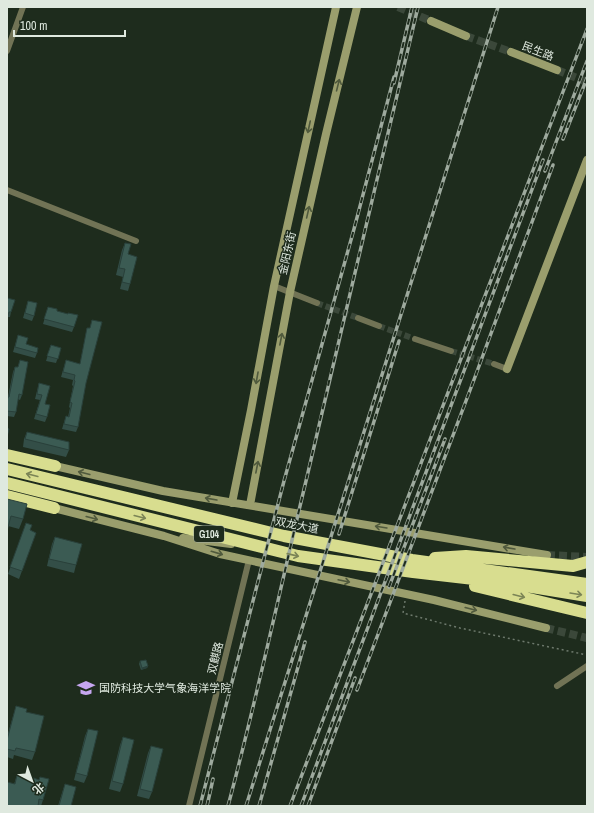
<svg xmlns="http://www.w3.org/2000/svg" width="594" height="813" font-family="'Archivo Narrow','Noto Sans SC',sans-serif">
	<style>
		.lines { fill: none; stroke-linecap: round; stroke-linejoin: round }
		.street-tunnel { stroke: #3b483a; stroke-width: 6; stroke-dasharray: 6 3; stroke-linecap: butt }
		.secondary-tunnel { stroke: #3b483a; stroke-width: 8; stroke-dasharray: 8 4; stroke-linecap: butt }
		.path { stroke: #6e7a6d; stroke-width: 1.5; stroke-dasharray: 2 3; stroke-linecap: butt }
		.street { stroke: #717355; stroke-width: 6 }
		.secondary { stroke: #9a9e6d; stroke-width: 8 }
		.highway { stroke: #d8dd8f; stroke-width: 12 }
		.rail-casing { stroke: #9eaa9e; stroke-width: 3.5 }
		.rail { stroke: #1e2c1d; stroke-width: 2; stroke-dasharray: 6; stroke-linecap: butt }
		.wall { fill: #334e47 }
		.shaded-wall { fill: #29403a }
		.building { fill: #3b5b53; stroke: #29403a }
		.oneway { stroke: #505a3d }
		.oneway2 { stroke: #7b8456 }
		.labels { text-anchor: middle; stroke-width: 3; stroke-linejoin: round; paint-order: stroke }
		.shield { fill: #1e2c1d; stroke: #a5b0a5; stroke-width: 1 }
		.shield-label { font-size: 10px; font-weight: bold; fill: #dfe9df }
		.street-label { font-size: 11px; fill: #dfe9df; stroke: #1e2c1d }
		.poi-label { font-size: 11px; fill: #dfe9df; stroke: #1e2c1d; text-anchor: start }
	</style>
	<rect width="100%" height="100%" fill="#1e2c1d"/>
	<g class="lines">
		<path class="street-tunnel" d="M317,303L358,318
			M379,326L415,339
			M451,351L494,364"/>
		<path class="secondary-tunnel" d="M398,7L431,21
			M466,36L511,52
			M557,70L587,82
			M547,555L587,557
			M546,628L587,638"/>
		<path class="path" d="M405,601L403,613L460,628L587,655"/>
		<path class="street" d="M7,51L23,7
			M7,190L136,241
			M274,286L317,303
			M358,318L379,326
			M415,339L451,351
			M494,364L507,369
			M557,686L587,666
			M189,806L249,560"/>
		<path class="secondary" d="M431,21L466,36
			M511,52L557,70
			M507,369L587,160
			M55,466L163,491L547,555
			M232,503L251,410L274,286L336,7
			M250,505L290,292L326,134L357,7
			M54,508L164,536L220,554L434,600L546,628
			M183,538L231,544"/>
		<path class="highway" d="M7,455L55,466
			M7,469L284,536L412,560L587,584
			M7,483L298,556L413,572L500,582L587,596
			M7,496L54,508
			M435,558L466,556L573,566L587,562
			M475,586L587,613"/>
		<g class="rail-casing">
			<path id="rail" d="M394,83L412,7
				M563,139L587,78
				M545,171L587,61
				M339,534L399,341
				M389,587L445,439
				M357,690L475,377L553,165
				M200,806L284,481L354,229L394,77
				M207,806L213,779
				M228,806C257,698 280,589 306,481C342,323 381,165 418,7
				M246,806L498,7
				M259,806L305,642
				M290,806L587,29
				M301,806L543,160
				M308,806L355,678"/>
		</g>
		<use href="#rail" class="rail"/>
	</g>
	<path class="wall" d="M125,243L128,254L130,284L128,291L120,289L123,277L116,275L122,250Z
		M7,298L11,312L10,317H8Z
		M28,301L34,316L32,321L23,318Z
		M48,307L57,311L74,327L72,332L43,324Z
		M92,320L86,383L78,427L76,432L62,429L66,416L68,417L70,408L69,407L73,386L72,385L73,380L61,377L66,360L80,364L86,333L87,328H90Z
		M18,335L26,344L37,353L35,358L13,352Z
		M51,345L61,348L56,363L46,361Z
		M20,360L22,395L20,400L18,399L16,412L14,417L7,416V399L8,397L13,372L15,367H18Z
		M39,383L45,404L47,417L45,422L34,419L40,400L35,399Z
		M27,432L69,450L66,457L23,447L24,439Z
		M7,499L23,519L19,529L8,526Z
		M26,523L30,530L36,533L19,579L8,574Z
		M55,537L76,565L74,573L47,566L52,544Z
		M140,661L148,666L147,668L141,670L139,664Z
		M16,706L26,712L35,752L32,760L14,755L13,759L7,757V737Z
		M88,729L87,776L84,783L74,780L85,736Z
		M123,737V784L120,792L109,789L120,745Z
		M151,746L152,792L149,799L137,796L148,753Z
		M17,775L43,800L41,806H7Z
		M65,784L71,806H58L62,793Z"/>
	<path class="shaded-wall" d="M148,666L147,668L141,670L142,668Z"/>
	<path class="building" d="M125,243L131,244L128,254L137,257L130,284L122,282L125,269L119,268Z
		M7,298L15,300L11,312H9L7,320Z
		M28,301L37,303L34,316L25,313Z
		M48,307L57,309V311L68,314V313L78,315L74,327L44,319Z
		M92,320L102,322L86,383L78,427L64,424L66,416L69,417L72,403L70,402L75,381L74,380L75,375L63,372L66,360L80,364L87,328H90Z
		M18,335L28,338L26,344L38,348L37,353L15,347Z
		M51,345L61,348L58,359L47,356Z
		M20,360L28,362L22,395L19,394L16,412L7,411V401L8,397H9L15,367H18Z
		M39,383L50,386L45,404L50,405L47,417L36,414L42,395L37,394Z
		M7,428L9,429L7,437Z
		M27,432L69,442V450L25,439Z
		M7,499L27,504L23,519L11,516L7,531Z
		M26,523L32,525L30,530L36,533L22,571L10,567Z
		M55,537L82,544L76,565L49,559Z
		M146,660L148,666L142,668L140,661Z
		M16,706L27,709L26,712L44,716L35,752L16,748L15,751L7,749V740Z
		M88,729L98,731L87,776L76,773Z
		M123,737L134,740L123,784L112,781Z
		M151,746L163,749L152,792L140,789Z
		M17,775L31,779V777L39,780L40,777L49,779L43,800L39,799L38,806H7V782L15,784Z
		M65,784L76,787L71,806H59Z"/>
	<defs><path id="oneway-shaft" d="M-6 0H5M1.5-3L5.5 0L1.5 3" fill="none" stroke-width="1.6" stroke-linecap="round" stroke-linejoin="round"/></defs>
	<g class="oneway">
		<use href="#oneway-shaft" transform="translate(338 85) rotate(-76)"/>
		<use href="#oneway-shaft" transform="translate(309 127) rotate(102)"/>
		<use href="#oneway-shaft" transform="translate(308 212) rotate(-77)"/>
		<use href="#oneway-shaft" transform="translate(281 339) rotate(-79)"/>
		<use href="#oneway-shaft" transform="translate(257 378) rotate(100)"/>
		<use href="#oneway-shaft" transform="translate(257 467) rotate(-79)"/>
		<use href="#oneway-shaft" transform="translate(84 473) rotate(-166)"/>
		<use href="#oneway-shaft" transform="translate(211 499) rotate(-170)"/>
		<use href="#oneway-shaft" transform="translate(92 518) rotate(15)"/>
		<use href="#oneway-shaft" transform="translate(381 527) rotate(-171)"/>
		<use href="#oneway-shaft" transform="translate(509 548) rotate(-170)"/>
		<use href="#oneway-shaft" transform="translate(217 553) rotate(16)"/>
		<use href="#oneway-shaft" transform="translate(344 581) rotate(12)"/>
		<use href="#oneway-shaft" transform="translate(471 609) rotate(14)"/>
	</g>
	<g class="oneway2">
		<use href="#oneway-shaft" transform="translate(32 475) rotate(-166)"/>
		<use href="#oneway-shaft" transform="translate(140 517) rotate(14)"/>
		<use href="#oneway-shaft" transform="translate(293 555) rotate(13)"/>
		<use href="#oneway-shaft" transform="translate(576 594) rotate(9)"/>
		<use href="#oneway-shaft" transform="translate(519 596) rotate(14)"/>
	</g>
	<defs>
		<g id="university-bare" transform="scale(1.38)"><path d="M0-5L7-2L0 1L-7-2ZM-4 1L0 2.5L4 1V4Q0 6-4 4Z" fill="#c6a6f0" stroke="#1e2c1d" stroke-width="2.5" paint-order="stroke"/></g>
	</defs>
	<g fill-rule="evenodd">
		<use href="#university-bare" x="86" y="688"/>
	</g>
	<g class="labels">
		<rect class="shield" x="194" y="526" width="30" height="16" rx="3"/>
		<g class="shield-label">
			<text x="209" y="538">G104</text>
		</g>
		<g class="street-label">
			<text transform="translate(538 51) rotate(21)" y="4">民生路</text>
			<text transform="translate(287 253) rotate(-77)" y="4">金阳东街</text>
			<text transform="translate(297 525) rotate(11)" y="4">双龙大道</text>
			<text transform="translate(215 658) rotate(-76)" y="4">双麒路</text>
		</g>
		<g class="poi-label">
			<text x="99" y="692">国防科技大学气象海洋学院</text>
		</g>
	</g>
	<rect width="594" height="813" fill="none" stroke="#dfe9df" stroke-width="16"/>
	<g transform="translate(32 781) rotate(139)" stroke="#1e2c1d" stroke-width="3" paint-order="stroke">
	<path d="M0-3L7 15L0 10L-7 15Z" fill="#dfe9df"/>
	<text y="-6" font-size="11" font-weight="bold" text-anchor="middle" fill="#dfe9df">北</text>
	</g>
	<path d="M14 30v6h111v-6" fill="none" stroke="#dfe9df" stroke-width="2"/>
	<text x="20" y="30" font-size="12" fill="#dfe9df" stroke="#1e2c1d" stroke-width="3" paint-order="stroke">100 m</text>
</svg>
